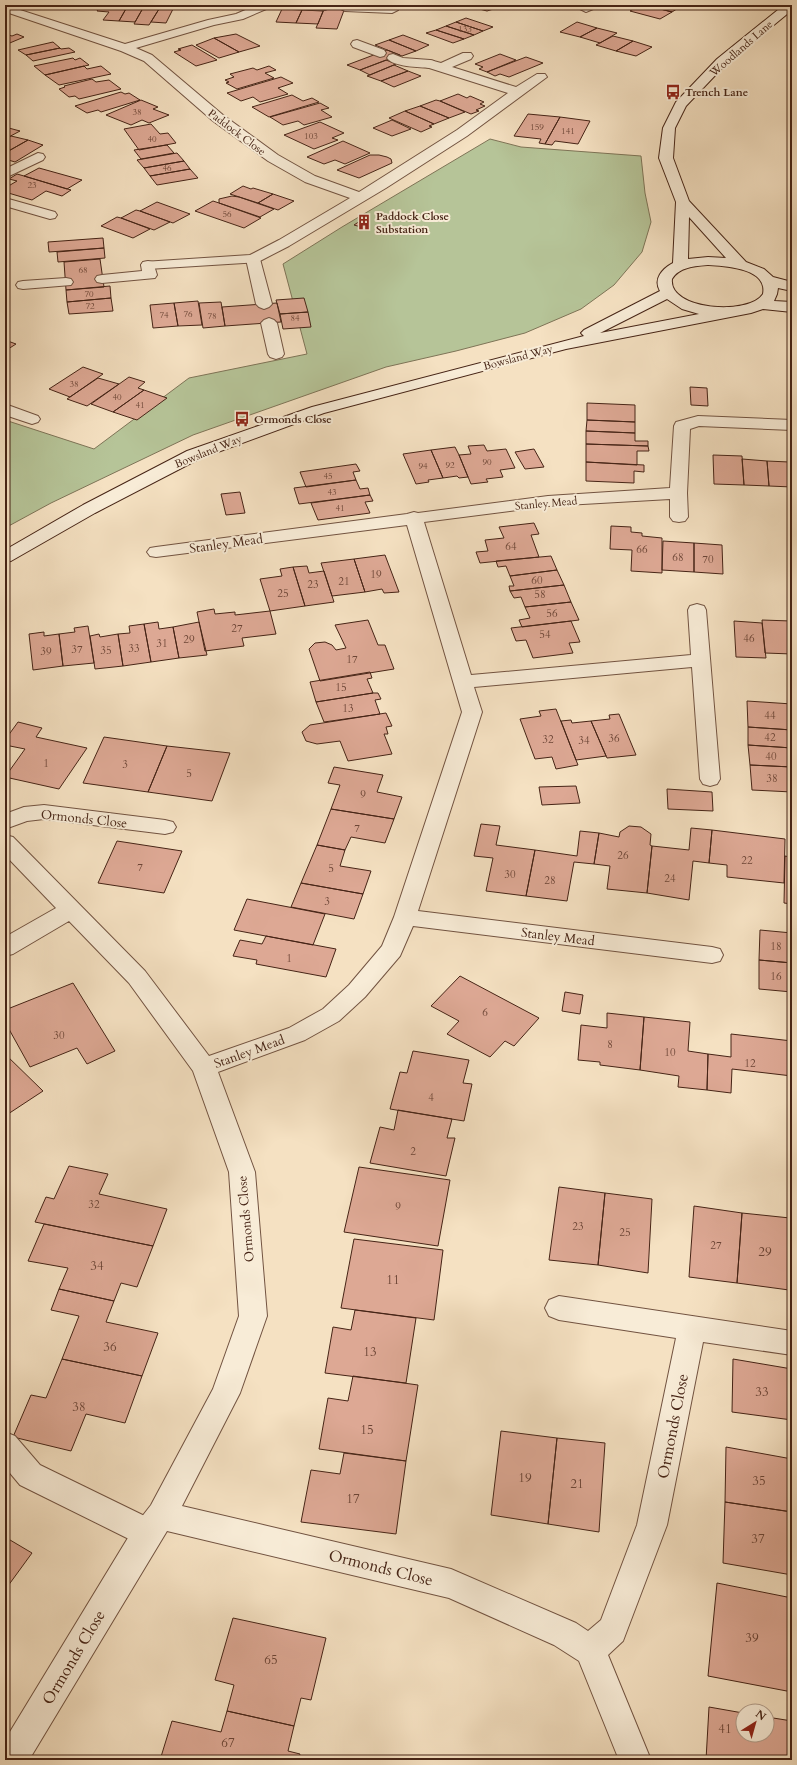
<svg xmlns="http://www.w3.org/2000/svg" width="797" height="1765" font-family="Cardo,serif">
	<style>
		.green { fill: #b6c498; stroke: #7e7457 }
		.building { fill: #dda894; stroke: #462416 }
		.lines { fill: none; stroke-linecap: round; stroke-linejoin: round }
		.lane-casing { stroke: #725341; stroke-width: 2 }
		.street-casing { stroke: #725341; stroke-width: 2 }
		.secondary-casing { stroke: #462416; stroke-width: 2 }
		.lane { fill: #f8ecd7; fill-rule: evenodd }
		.street { fill: #f8ecd7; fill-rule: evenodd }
		.secondary { fill: #f8ecd7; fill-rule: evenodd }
		.labels { text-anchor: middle; stroke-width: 4; stroke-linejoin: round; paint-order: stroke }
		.far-number-label { font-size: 9px; fill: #6c4536 }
		.far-street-label { font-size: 11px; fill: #462416; stroke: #f8ecd7 }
		.far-poi-label { font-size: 11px; font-weight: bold; fill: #462416; stroke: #f8ecd7; text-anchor: start }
		.number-label { font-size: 11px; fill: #6c4536 }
		.street-label { font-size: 13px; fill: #462416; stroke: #f8ecd7 }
		.near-number-label { font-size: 13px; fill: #6c4536 }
		.near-street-label { font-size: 16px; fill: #462416; stroke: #f8ecd7 }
	</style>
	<rect width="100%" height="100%" fill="#f5e1c2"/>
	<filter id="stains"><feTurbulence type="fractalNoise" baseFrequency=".005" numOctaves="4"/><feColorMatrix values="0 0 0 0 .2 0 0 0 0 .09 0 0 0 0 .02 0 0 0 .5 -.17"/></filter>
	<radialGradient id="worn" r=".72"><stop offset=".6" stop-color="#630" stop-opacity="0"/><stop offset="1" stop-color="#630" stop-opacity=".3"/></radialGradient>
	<path class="green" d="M490,139L521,147L641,156L645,193L651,222L642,252L614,285L581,309L525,333L456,351L386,367L193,435L51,503L5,528V479L9,476L5,474V420L94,449L189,378L307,354L283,264L342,227Z"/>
	<path class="building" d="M101,5H114L113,7H127L119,21L103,20L109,12L97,11Z
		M326,5H346L337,29L316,28Z
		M464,5H494L500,7L487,11Z
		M641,5H645L672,12L660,19L630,11Z
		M645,5H683L672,12Z
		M127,7L143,8L135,22L119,21Z
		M143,8L159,9L149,25L134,24Z
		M159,9H173L166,23L151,22Z
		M282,9L302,10L296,23L276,22Z
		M302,10L323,11L318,24L296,23Z
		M466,18L493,27L483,31L456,22Z
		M456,22L483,31L474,35L446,26Z
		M577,22L597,28L580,37L560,32Z
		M446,26L474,35L464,39L436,30Z
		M597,28L617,33L600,43L580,37Z
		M436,30L464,39L453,43L426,33Z
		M5,34L12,36L17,34L24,37L5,45Z
		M236,34L260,46L239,52L214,38Z
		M403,35L429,45L416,51L389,40Z
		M613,36L633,41L616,51L596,45Z
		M214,38L239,52L219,58L196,45Z
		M389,40L416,51L402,56L375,45Z
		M633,41L652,47L636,56L616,51Z
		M53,42L60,48L26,55L18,50Z
		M192,45L217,60L196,66L174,52L181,50L178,49Z
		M60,48L61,49L69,48L75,52L33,61L26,55Z
		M387,50L400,55L360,70L347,65Z
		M500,54L516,60L487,72L479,69L483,67L475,64Z
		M526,57L543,63L509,77L500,74L495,76L487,72Z
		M73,58L75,60L80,58L89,65L45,75L34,66Z
		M386,60L396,64L370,75L360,70Z
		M394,65L408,71L381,81L367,76Z
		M84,66L87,69L101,66L111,74L59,85L45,75Z
		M269,66L276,70L265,73L274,78L237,89L226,83L229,82L225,80L234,77L230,74L253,68L257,70Z
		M408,71L421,76L394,87L381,81Z
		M281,77L293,83L278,88L288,94L260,102L253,97L241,101L227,93Z
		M92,79L96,82L109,80L121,89L79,99L75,96L69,97L59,89L65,87L64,86Z
		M121,92L125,94L129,93L140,100L101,112L98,110L87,113L75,106Z
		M458,94L467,98L470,96L484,102L480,104L485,106L476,110L479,111L471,114L440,101Z
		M292,95L303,101L312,98L319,102L269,117L252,107Z
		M141,100L158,107L153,109L169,115L149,123L142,120L131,125L106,115Z
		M436,100L440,101L465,112L449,118L420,106Z
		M320,103L329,108L321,110L332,117L304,125L298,121L283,125L270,117Z
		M420,106L449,118L434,124L405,111Z
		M405,111L434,124L429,126L432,127L421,132L389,118Z
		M528,114L560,117L545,144L539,143L541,139L514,136Z
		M560,117L590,121L578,144L555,141L552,145L545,144Z
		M392,120L411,129L392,136L373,128Z
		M320,122L344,133L332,138L338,140L314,149L284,135Z
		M151,124L160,134L168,133L176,143L139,150L124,129Z
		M5,127L20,131L5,139Z
		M11,136L28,140L5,153V139Z
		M28,140L43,145L15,162L5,159V153Z
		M343,141L370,153L345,164L335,160L324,164L307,157Z
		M167,145L174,153L141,159L134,150Z
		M177,153L184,161L144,168L137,160Z
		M370,155H379L387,157L391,159L392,163L359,178L337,170Z
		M184,161L190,169L150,176L144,168Z
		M39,168L82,180L67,189L24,176Z
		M190,169L198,178L157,185L150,176Z
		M17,174L24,176L71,190L62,196L46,191L32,200L5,192V188L17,181L9,179Z
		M243,186L251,189L253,188L273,194L258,203L230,194Z
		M273,194L294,201L278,210L258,203Z
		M232,196L239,197L274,209L260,217L219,203V199Z
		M213,201L219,203L261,218L244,228L195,211Z
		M157,202L190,214L173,223L140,211Z
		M136,210L140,211L170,222L154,230L121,218Z
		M117,217L121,218L150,229L133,238L101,226Z
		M363,219L370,221L361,227L354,225Z
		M103,238L104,248L49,252L48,242Z
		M104,248L105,258L58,262L57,252Z
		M100,259L104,287L66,290L64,262Z
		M110,286L111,298L67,302L66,290Z
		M111,298L113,311L69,314L67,302Z
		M304,298L308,312L280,314L276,300Z
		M198,301L202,325L178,326L174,303Z
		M221,302L225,326L203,328L199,303Z
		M174,303L178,326L153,328L150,305Z
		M277,303L281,322L225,326L222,307Z
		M308,312L311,327L283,329L280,314Z
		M5,340L16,344L5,351Z
		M83,367L103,374L70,397L49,389Z
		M129,377L145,382L138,388L144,390L113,412L91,404Z
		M98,378L119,384L87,406L67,399Z
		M690,387L707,388L708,406L691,405Z
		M144,390L167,398L137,420L113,412Z
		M587,403L635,405V422L587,420Z
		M587,420L635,422V433L586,431Z
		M586,431L635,433V441H648V446L586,444Z
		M586,444L648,446L649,451H637V465L586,462Z
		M484,445L487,451L506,449L515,468L500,470L503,477L486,479L488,482L471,484L459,455L471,454L468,446Z
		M455,447L459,455L468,477L459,478L457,476L443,478L431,450Z
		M534,449L544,467L525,469L515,452Z
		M431,450L443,478L428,480L429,482L416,484L403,454Z
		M713,455L742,456L744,485L714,484Z
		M742,459L767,461L769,486L744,485Z
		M789,459H792V487Z
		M767,461L789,462L792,487L769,486Z
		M586,462L644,465V472L634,471V483L586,481Z
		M356,464L360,471L353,472L356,480L306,487L300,472Z
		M356,480L360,489L368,488L370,495L299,504L294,488Z
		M240,492L245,513L226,515L221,494Z
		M370,495L373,501L365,502L370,513L318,520L311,503Z
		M534,523L539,534L531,535L539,557L480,563L476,552L488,551L485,540L504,538L499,527Z
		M611,526L631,527V532L642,533V536L662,538V573L631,571L632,550L610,549Z
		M663,541L694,543V572L662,570Z
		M694,543L722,545L723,574L694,572Z
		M385,555L399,592L384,593L382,589L365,592L354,559Z
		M551,556L557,570L510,576L506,566L498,567L496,561Z
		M354,559L365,592L332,596L321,563Z
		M307,566L309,573L324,571L334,602L305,606L293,567Z
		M293,567L305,606L270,611L260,579L282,576L280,569Z
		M557,570L564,585L510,591L509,586H514L510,576Z
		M564,585L571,602L525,607L521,597L514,598L510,591Z
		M571,602L579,620L522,627L519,620L530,618L525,607Z
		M214,609L215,614L235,612V615L270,611L276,634L242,638L244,646L205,651L197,612Z
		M368,620L378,645H385L394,669L320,681L309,649L315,643L325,642L332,645L336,650L346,648L335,625Z
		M762,620L791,621L792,654L765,653Z
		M571,621L580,642L569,643L573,653L533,658L526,640L516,641L511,628Z
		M734,621L762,623L766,658L736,657Z
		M158,622L159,629L173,627L179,658L151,662L144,624Z
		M199,622L207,655L179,658L173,627Z
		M144,624L151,662L123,666L118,634L130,633L129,626Z
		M88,626L94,663L63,666L59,634L75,632L74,628Z
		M44,632V636L59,634L63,666L33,670L29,634Z
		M99,634L100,637L118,634L123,666L95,669L90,636Z
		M370,672L372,678L367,679L373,693L316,702L310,682Z
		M373,693H378L381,699L375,700L380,714L324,722L316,702Z
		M747,701L792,704V730L748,727Z
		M556,709L576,760L578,765L556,769L552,757L535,759L520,719L541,716L539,711Z
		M386,713L392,726L386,727L388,734H384L392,754L348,761L340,741L317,744L306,741L302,732L310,725Z
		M619,714L636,755L607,758L591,721L610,719L609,715Z
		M571,720L572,723L591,721L606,756L576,760L561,721Z
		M18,722L42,728L36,737L87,748L59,789L5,777L25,749L5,745V740Z
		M748,727L792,730V748L748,745Z
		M104,737L167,746L148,792L83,783Z
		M748,745L792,748V767L750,765Z
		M167,746L230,753L212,801L148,792Z
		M750,765L792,767V792L752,790Z
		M334,767L383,775L377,792L402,797L394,819L331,809L340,785L328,783Z
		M576,786L580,803L542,805L539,787Z
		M667,789L712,792L713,811L668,809Z
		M331,809L394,819L385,843L351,837L345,850L317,845Z
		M481,824L500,826L496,845L535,850L526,896L486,891L493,858L474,856Z
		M629,826L641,827L651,834L650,845L652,846L647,893L607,889L610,866L594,864L599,833L619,837L620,832Z
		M691,828L712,830L709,863L693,861L689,900L647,893L652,846L689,850Z
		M712,830L785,839L784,883L727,877V865L709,863Z
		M580,831L599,833L594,864L574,862L567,901L526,896L535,850L577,856Z
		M117,841L182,851L164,893L98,883Z
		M790,841H792V904L784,903L785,856L790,857Z
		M317,845L345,850L340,866L371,871L363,894L301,883Z
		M301,883L363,894L354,919L291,907Z
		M247,899L325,914L313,945L234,930Z
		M760,930L792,933V963L759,960Z
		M266,936L336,949L326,977L256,964L257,960L233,956L240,940L262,944Z
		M759,960L792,963V992L759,989Z
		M460,976L539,1018L514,1046L505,1041L490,1057L447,1034L459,1021L431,1006Z
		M73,983L115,1051L87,1064L77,1048L30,1067L5,1022V1010Z
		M565,992L583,995L580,1014L562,1011Z
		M607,1013L644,1017L640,1070L600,1065V1062L578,1060L581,1025L607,1028Z
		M644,1017L690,1022L688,1051L708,1054L707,1090L678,1087L679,1076L640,1070Z
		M731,1034L792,1041V1076L732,1069L731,1093L707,1090L708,1054L731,1057Z
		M413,1051L469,1060L463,1083L472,1084L464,1121L390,1109L400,1072L407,1073Z
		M5,1054L43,1091L5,1116Z
		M398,1110L452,1119L447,1138H455L446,1176L370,1163L380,1127L394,1130Z
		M69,1166L108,1174L99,1194L167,1209L153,1246L35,1222L46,1197L54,1199Z
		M359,1167L450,1180L438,1246L344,1232Z
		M559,1187L605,1193L598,1265L549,1260Z
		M605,1193L652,1199L648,1273L598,1265Z
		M694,1206L742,1213L737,1283L689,1277Z
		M742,1213L790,1218L789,1290L737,1283Z
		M44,1224L153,1246L137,1287L121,1283L114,1301L59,1289L68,1268L28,1261Z
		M354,1239L443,1250L434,1320L341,1308Z
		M59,1289L114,1301L106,1322L158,1333L142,1376L62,1359L79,1316L51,1310Z
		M355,1310L416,1318L406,1383L325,1373L333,1327L351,1330Z
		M62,1359L142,1376L125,1423L86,1414L71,1451L13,1437L31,1395L46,1398Z
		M733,1359L792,1369V1420L732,1412Z
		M353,1376L418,1385L406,1461L319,1449L328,1398L348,1401Z
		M501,1431L557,1438L548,1524L491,1515Z
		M557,1438L605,1443L599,1532L548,1524Z
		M726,1447L792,1459V1512L725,1502Z
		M344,1453L406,1461L396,1534L301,1522L311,1470L340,1474Z
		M725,1502L792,1512V1575L723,1563Z
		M5,1537L32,1553L5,1590Z
		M717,1583L792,1598V1692L708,1676Z
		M233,1618L326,1638L311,1700L301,1698L294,1726L227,1711L234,1685L215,1680Z
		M709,1707L743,1713V1735H767V1717L792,1721V1760H706Z
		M227,1711L294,1726L288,1751L300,1754L298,1760H160L172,1721L221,1732Z"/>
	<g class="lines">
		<g class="lane-casing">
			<path id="lane" d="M271,5H329L331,7L325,10L277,8Z
				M343,5L392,7L398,10L392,13L345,11L339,8Z
				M357,40L384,50L386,53L384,56L380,57L353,47L351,44L353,41Z
				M393,54L403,58L430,60L434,61L436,64L434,67L430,68C419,67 393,67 387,58L389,55Z
				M38,153L43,154L45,157L43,160L5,178V169Z
				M5,198L55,212L57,215L55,218L50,219L5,206Z
				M253,255L258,256L260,259L272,304L269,307L264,309L259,307L256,304L246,259L248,256Z
				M148,261L153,262L157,275L155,278L102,283L97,282L95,279L97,276L102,275L142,271L141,265L143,262Z
				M66,278L71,279L73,282L71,285L23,289L18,288L16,285L18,282L23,281Z
				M269,318L274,320L277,323L284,354L282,357L276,359L270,357L268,354L261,323L264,320Z
				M44,805L165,820L173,822L176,827L173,832L165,834L44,819L27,821L5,829V814L24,807Z
				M5,1432L15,1436L40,1465L159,1523L163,1533L159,1543L148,1547L137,1543L20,1485L5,1467Z"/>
		</g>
		<g class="street-casing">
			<path id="street" d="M5,5H11L14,8L125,44L208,20L236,14L257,5H273L271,7L243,19L214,25L136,48L152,55L223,115L278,155L315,176L359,192L457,130L508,93L426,67L424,64L426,61L430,60L441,63L463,53H471L473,56L471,59L452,67L516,87L537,74H545L547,77L467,136L386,188L289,246L258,262L148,269L143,268L141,265L143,262L250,255L279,240L350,198L305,182L268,161L213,121L144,61L121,51L6,12Z
				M585,5H600L598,7L586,12L580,9Z
				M5,404L38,416L40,419L38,422L32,424L5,415Z
				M698,416L792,420V430L699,426L690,429L687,493L688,517L685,521L679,522L673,521L670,517V499L548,506L424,522L471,675L691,655L688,610L690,606L697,604L704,606L706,610L720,779L717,784L710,786L703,784L700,779L692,667L474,687L482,712L418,911L712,947L720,949L723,955L720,961L712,963L413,926L400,956L365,997L339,1021L305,1040L218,1072L255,1172L267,1316L240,1393L182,1506L451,1569L576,1623L588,1631L601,1620L637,1525L676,1338L559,1320L549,1316L545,1308L549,1300L559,1296L792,1331V1355L703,1342L667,1525L623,1641L608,1655L651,1760H619L579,1661L554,1645L449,1598L167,1531L29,1760H5V1740L137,1523L151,1505L213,1389L239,1316L229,1172L193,1071L129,983L69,921L13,954L5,956V937L56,908L5,855V835L13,837L145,971L209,1056L289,1028L323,1009L349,985L382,946L394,917L462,712L407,525L156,557L150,556L147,552L150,548L156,547L407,514L414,512L418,513L548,496L670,488L674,426L676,422Z"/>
		</g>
		<g class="secondary-casing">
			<path id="secondary" d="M784,5H792V10L725,65L686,106L675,128L673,158L689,201L746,262L764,269L773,277L792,282V291L778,288L777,294L774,301L792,302V312L763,309L751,313L566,349L324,413L199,459L95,513L11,561L5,562V550L83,505L187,451L312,407L584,336L581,333L584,330L660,291C653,279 662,269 673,263L676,202L659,158L663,128L676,102L717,59ZM689,217L726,258L708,257L688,259ZM708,265C725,266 768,268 763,294C749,316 668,310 672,279C679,267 695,266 708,265ZM667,299L682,309L699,314L600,333Z"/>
		</g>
		<use href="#lane" class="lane"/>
		<use href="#street" class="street"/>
		<use href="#secondary" class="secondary"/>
	</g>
	<defs>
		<g id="bus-bare" transform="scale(1.2)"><path d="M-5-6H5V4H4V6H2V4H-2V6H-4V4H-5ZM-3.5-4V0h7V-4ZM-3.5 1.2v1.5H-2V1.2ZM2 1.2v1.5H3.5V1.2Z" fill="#8f2418" stroke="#f8ecd7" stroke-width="2.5" paint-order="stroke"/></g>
		<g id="building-bare" transform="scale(1.2)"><path d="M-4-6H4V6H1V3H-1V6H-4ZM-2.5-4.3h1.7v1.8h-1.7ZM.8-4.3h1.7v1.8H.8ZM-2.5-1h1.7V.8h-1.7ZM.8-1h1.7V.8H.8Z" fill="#8f2418" stroke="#f8ecd7" stroke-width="2.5" paint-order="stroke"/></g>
	</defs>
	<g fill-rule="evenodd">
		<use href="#bus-bare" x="673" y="92"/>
		<use href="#building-bare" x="364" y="222"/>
		<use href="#bus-bare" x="242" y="419"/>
	</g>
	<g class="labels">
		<g class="far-number-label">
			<text x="465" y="32">133</text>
			<text x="137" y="115">38</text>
			<text x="537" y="130">159</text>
			<text x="568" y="134">141</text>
			<text x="311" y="139">103</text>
			<text x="152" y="142">40</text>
			<text x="167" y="171">46</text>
			<text x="32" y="188">23</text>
			<text x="227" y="217">56</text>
			<text x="83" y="273">68</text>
			<text x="89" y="297">70</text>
			<text x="90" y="309">72</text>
			<text x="188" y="317">76</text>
			<text x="164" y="318">74</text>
			<text x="212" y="319">78</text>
			<text x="295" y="321">84</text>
			<text x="74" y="387">38</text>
			<text x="117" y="400">40</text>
			<text x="140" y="408">41</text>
			<text x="487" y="465">90</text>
			<text x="450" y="468">92</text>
			<text x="423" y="469">94</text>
			<text x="328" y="479">45</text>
			<text x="332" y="495">43</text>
			<text x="340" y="511">41</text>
		</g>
		<g class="far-street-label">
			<text transform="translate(741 48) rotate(-41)" y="4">Woodlands Lane</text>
			<text transform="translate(237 132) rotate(37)" y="4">Paddock Close</text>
			<text transform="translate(518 357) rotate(-15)" y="4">Bowsland Way</text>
			<text transform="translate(208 451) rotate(-22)" y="4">Bowsland Way</text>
			<text transform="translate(546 503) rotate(-5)" y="4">Stanley Mead</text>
		</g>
		<g class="far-poi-label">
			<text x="685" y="96">Trench Lane</text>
			<text x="376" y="220">Paddock Close<tspan x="376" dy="13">Substation</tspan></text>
			<text x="254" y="423">Ormonds Close</text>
		</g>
		<g class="number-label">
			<text x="511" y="550">64</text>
			<text x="642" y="553">66</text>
			<text x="678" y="561">68</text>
			<text x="708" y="563">70</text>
			<text x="376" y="578">19</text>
			<text x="537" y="584">60</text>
			<text x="344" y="585">21</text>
			<text x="313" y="588">23</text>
			<text x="283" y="597">25</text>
			<text x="540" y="598">58</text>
			<text x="552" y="617">56</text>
			<text x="237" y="632">27</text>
			<text x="545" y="638">54</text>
			<text x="749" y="642">46</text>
			<text x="189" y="643">29</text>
			<text x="162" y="647">31</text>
			<text x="134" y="652">33</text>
			<text x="77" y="653">37</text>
			<text x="106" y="654">35</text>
			<text x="46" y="655">39</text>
			<text x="352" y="663">17</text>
			<text x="341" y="691">15</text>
			<text x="348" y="712">13</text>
			<text x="770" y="719">44</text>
			<text x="770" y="741">42</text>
			<text x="614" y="742">36</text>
			<text x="548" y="743">32</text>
			<text x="584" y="744">34</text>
			<text x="771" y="760">40</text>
			<text x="46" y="767">1</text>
			<text x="125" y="768">3</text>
			<text x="189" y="777">5</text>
			<text x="772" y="782">38</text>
			<text x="363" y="798">9</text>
			<text x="357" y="832">7</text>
			<text x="623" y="859">26</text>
			<text x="747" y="864">22</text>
			<text x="140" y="871">7</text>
			<text x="331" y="872">5</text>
			<text x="510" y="878">30</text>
			<text x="670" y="882">24</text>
			<text x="550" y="884">28</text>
			<text x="327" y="905">3</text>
			<text x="776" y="950">18</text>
			<text x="289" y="962">1</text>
			<text x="776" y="980">16</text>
			<text x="485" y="1016">6</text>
			<text x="59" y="1039">30</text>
			<text x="610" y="1048">8</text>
			<text x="670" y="1056">10</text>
			<text x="750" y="1067">12</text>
			<text x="431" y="1101">4</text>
			<text x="413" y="1155">2</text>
			<text x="94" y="1208">32</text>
			<text x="398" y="1210">9</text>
			<text x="578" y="1230">23</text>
			<text x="625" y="1236">25</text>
			<text x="716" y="1249">27</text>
		</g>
		<g class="street-label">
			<text transform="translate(226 543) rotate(-8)" y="5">Stanley Mead</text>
			<text transform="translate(84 818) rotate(6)" y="5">Ormonds Close</text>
			<text transform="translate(558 936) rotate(7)" y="5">Stanley Mead</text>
			<text transform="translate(249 1051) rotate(-20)" y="5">Stanley Mead</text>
			<text transform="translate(245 1219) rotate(-95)" y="5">Ormonds Close</text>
		</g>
		<g class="near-number-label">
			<text x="765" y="1256">29</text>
			<text x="97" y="1270">34</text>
			<text x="393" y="1284">11</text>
			<text x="110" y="1351">36</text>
			<text x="370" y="1356">13</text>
			<text x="762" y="1396">33</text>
			<text x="79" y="1411">38</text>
			<text x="367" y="1434">15</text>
			<text x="525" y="1482">19</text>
			<text x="759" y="1485">35</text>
			<text x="577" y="1488">21</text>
			<text x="353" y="1503">17</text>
			<text x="758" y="1543">37</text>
			<text x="752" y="1642">39</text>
			<text x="271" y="1664">65</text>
			<text x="725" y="1733">41</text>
			<text x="228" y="1747">67</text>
		</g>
		<g class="near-street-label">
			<text transform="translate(672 1426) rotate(-79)" y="6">Ormonds Close</text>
			<text transform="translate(381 1567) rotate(14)" y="6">Ormonds Close</text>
			<text transform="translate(73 1657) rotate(-59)" y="6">Ormonds Close</text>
		</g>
	</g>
	<rect width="797" height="1765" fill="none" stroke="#f5e1c2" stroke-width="20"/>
	<rect x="6" y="6" width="785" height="1753" fill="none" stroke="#462416" stroke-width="2"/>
	<rect x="10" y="10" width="777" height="1745" fill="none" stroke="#462416"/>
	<g transform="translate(755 1723) rotate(37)"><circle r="19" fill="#f8ecd7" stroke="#b19c8a"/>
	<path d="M0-3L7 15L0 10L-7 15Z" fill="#8f2418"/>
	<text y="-6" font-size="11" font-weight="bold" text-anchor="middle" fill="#462416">N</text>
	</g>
	<rect width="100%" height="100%" filter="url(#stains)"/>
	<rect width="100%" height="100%" fill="url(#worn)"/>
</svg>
